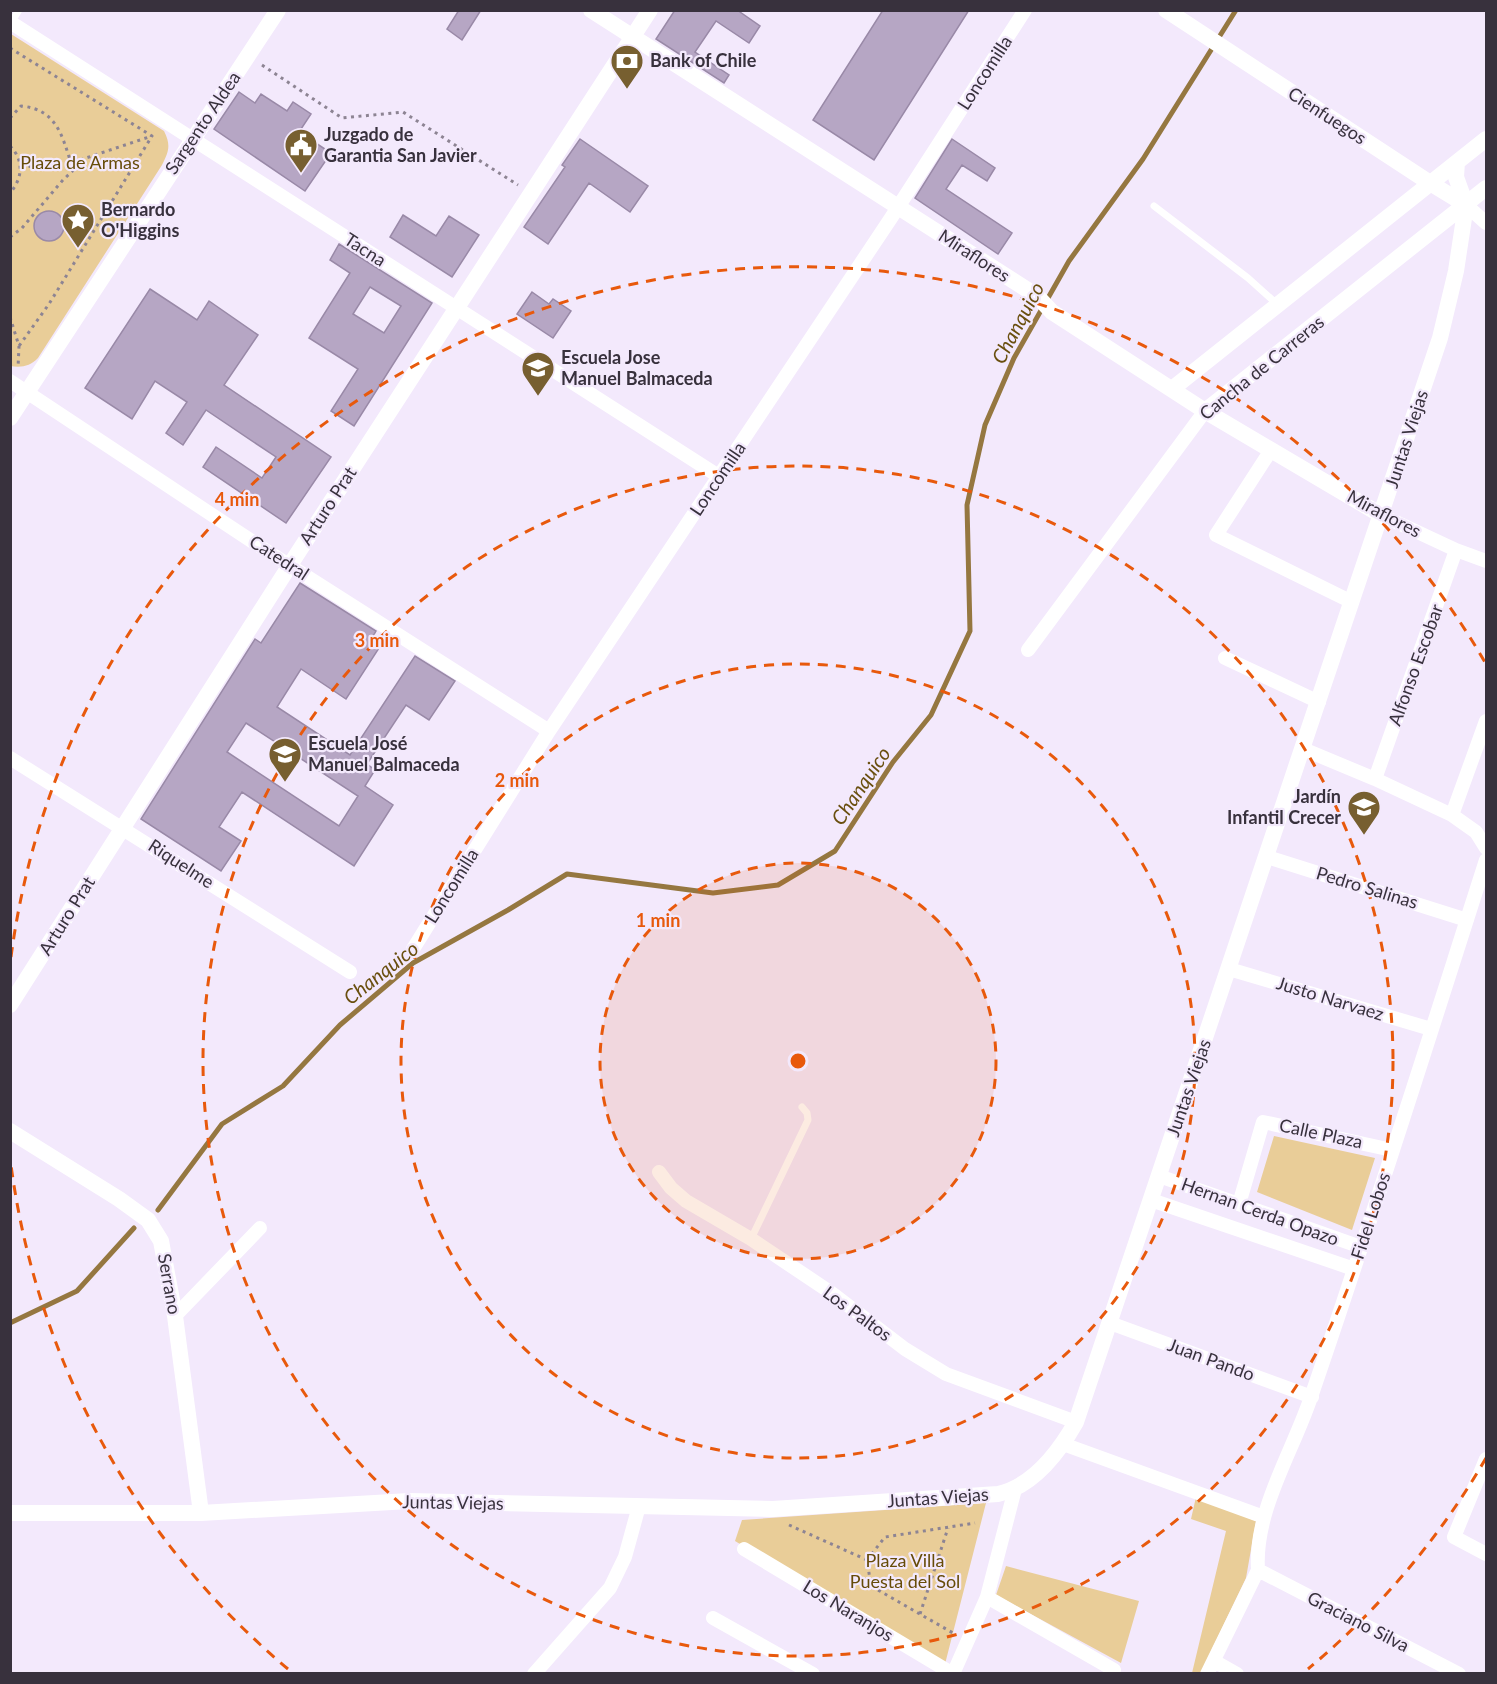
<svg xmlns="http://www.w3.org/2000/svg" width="1497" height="1684" font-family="Lato,sans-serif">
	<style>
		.green { fill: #e9cd98 }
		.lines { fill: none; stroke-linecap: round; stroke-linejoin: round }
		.stream { stroke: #957740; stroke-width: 5 }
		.building { fill: #b6a6c4; stroke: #9989a7; stroke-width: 1.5; fill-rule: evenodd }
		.path { stroke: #8d8493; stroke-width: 3; stroke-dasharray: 3 4.5; stroke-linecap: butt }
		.service { stroke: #fff; stroke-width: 7 }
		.minor { stroke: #fff; stroke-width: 14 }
		.tertiary { stroke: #fff; stroke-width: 16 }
		.ring { fill: none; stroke: #e8590c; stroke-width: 3; stroke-dasharray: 10 8 }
		.labels { text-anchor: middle; stroke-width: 4.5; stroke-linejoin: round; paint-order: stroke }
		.poi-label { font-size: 18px; font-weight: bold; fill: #38313d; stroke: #f3e9fc; text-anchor: start }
		.street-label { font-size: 18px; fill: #38313d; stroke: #f3e9fc }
		.park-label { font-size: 18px; fill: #664b08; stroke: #f3e9fc }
		.water-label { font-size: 20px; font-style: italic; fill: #6a4f0f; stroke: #f3e9fc }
		.centre { fill: #e8590c; stroke: #f3e9fc; stroke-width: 3 }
		.ring-label { font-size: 18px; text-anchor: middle; font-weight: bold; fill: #e8590c; stroke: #f3e9fc; stroke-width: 4.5; stroke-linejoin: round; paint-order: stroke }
	</style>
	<rect width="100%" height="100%" fill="#f3e9fc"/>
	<path class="green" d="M11,34L164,131C171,145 169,151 162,165L38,358C30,366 22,368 10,366Z
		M1274,1136L1375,1158L1352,1230L1257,1192Z
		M1196,1497L1256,1521L1246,1578L1201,1672L1192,1673L1226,1531L1191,1519Z
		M986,1503L944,1668L735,1541L742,1520Z
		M1006,1566L1139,1601L1121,1663L996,1595Z"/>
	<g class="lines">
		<path class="stream" d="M158,1210L222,1124L283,1086L340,1025L413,963L508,910L567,874L713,893L778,885L835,851L893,762L931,715L970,631L967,505L985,425L1014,358L1069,261L1143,159L1236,10
			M10,1323L77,1291L134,1228"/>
	</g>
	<path class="building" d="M459,10H481L462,40L447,29Z
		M675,10H737L760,26L749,43L716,21L695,52L729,75L724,83L656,39Z
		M883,10H969L874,160L813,120Z
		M239,92L255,103L261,94L287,111L293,102L311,114L299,132L331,153L305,191L214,129Z
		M580,139L648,186L630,212L589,183L548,244L524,227L565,167L562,165Z
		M952,139L995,168L987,181L962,165L946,189L1012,233L998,254L915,198Z
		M34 226a15 15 0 1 1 30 0a15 15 0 1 1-30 0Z
		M403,215L436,236L449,216L479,235L452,277L390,237Z
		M339,244L432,303L354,426L331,411L358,369L309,338L350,273L330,260ZM370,287L401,306L384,333L353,314Z
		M150,289L197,320L209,301L258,335L224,385L331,457L286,523L203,467L216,447L262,478L276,457L206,410L183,445L166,433L187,402L155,381L132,419L85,388Z
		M532,292L549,304L553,299L571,311L553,338L517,314Z
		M300,583L376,631L372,638L381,645L346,699L301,669L277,707L350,755L415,656L455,681L429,720L406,705L367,764L375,770L365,786L393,805L354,866L242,792L219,827L241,841L221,871L141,819L255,639L261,643ZM246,723L358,796L339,826L227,752Z"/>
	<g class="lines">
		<path class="path" d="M10,48L152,136L49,304L19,346
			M262,65L342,118L403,112L518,185
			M10,118L21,106C56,109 62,135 71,163
			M10,146C24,160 23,178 10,193
			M21,167L71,163L152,136
			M10,237L22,228L63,180L86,158
			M10,317L19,346L18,368
			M789,1525L867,1560L871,1586L953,1633
			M867,1560L885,1537L975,1523
			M920,1614L948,1528"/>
		<path class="service" d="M11,23L19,10
			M1154,206L1248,278L1278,305
			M751,1239L808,1120L807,1113L802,1107"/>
		<path class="minor" d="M10,22L720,477
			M1466,205L1486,223
			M10,381L259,546L549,731
			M1271,450L1216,535L1352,602
			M1381,515L1456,550L1486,561
			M1028,650L1205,411
			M1225,658L1319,702
			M1303,749L1375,779L1452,815L1476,832L1486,848
			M10,758L350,972
			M1375,779L1456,550
			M1452,815L1486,721
			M1267,857L1467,920
			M413,949L549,731L891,218L1025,10
			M1229,969L1431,1029
			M659,1172L671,1188L686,1201L751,1239L833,1294L905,1349L946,1374L1076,1422
			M1159,1176L1361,1247
			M1151,1200L1354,1269
			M1239,1204L1263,1122L1392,1150
			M175,1316L260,1228
			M1110,1323L1312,1397
			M1063,1444L1264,1517
			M1486,1459L1454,1537L1486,1554
			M744,1549L953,1674
			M1258,1570L1459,1674
			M987,1597L1114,1670
			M713,1618L813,1674
			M1214,1661L1237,1674
			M534,1674L610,1588L625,1557L639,1506
			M953,1674L987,1597L1015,1489
			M1207,1674L1258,1570C1254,1510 1294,1450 1312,1394C1373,1217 1429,1038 1486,860"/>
		<path class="tertiary" d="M591,10L1037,296L1052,312L1205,411L1381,515
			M1166,10L1430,183L1466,205
			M1172,389L1486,139
			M1205,411L1486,188
			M10,418L278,10
			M10,1005L290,565L650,10
			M10,1131L119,1199L148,1220L161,1241L175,1316L201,1513
			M10,1513H201L409,1501L773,1509L998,1494C1034,1486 1059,1452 1076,1422L1440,338L1456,271L1466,205L1456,177L1457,162"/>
	</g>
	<circle cx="798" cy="1061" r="198" fill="#e8590c" fill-opacity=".12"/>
	<g class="ring">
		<circle cx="798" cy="1061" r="198"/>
		<circle cx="798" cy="1061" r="397"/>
		<circle cx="798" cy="1061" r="595"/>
		<path d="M1486 1458A794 794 0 0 1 1308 1669M288 1669A794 794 0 0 1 11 1165M11 957A794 794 0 0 1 1486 664"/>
	</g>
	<defs>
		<g id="bank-pin" transform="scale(1.725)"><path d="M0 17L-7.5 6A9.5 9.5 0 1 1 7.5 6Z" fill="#775f30" stroke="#f3e9fc"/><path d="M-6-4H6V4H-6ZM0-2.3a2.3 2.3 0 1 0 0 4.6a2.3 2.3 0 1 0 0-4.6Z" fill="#fff"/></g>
		<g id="civic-pin" transform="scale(1.725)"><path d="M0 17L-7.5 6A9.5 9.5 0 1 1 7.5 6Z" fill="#775f30" stroke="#f3e9fc"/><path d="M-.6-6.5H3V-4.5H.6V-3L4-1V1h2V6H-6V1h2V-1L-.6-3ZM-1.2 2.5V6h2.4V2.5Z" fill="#fff"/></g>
		<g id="sight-pin" transform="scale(1.725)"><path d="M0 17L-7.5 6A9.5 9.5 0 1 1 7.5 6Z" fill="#775f30" stroke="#f3e9fc"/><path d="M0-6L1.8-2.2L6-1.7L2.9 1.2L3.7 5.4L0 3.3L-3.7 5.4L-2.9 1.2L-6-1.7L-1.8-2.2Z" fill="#fff"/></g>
		<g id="school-pin" transform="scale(1.725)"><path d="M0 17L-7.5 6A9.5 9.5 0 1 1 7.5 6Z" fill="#775f30" stroke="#f3e9fc"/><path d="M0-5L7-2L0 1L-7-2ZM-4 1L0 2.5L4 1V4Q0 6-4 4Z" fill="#fff"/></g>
	</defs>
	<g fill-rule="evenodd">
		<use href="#bank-pin" x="627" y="61"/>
		<use href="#civic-pin" x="301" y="145"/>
		<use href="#sight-pin" x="78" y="220"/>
		<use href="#school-pin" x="538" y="368"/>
		<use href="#school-pin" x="285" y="754"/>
		<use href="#school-pin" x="1364" y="807"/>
	</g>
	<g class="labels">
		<g class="poi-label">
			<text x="650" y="67">Bank of Chile</text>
			<text x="324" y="141">Juzgado de<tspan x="324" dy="21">Garantia San Javier</tspan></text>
			<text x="101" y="216">Bernardo<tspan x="101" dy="21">O'Higgins</tspan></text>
			<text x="561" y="364">Escuela Jose<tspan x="561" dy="21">Manuel Balmaceda</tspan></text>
			<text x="308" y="750">Escuela José<tspan x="308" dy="21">Manuel Balmaceda</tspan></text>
			<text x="1341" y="803" text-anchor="end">Jardín<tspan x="1341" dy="21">Infantil Crecer</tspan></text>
		</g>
		<g class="street-label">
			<text transform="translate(985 73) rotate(-57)" y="6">Loncomilla</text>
			<text transform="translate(1327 116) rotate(33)" y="6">Cienfuegos</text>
			<text transform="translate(203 123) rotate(-56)" y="6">Sargento Aldea</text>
			<text transform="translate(365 250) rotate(33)" y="6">Tacna</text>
			<text transform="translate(974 256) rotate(33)" y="6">Miraflores</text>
			<text transform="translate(1262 368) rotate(-39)" y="6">Cancha de Carreras</text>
			<text transform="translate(1407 439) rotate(-72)" y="6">Juntas Viejas</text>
			<text transform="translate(718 479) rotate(-56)" y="6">Loncomilla</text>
			<text transform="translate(328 506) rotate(-57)" y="6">Arturo Prat</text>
			<text transform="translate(1384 514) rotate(28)" y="6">Miraflores</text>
			<text transform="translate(279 558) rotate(33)" y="6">Catedral</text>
			<text transform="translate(1416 665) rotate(-70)" y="6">Alfonso Escobar</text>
			<text transform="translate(181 864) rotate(33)" y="6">Riquelme</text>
			<text transform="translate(452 886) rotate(-58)" y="6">Loncomilla</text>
			<text transform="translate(1367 888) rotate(17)" y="6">Pedro Salinas</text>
			<text transform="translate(67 916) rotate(-58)" y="6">Arturo Prat</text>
			<text transform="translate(1330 999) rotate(17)" y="6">Justo Narvaez</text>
			<text transform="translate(1189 1088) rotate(-71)" y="6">Juntas Viejas</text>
			<text transform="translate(1321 1134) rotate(12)" y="6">Calle Plaza</text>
			<text transform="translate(1260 1212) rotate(20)" y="6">Hernan Cerda Opazo</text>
			<text transform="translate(1371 1216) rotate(-72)" y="6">Fidel Lobos</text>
			<text transform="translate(169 1284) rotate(80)" y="6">Serrano</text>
			<text transform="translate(857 1314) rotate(36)" y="6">Los Paltos</text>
			<text transform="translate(1211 1360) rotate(20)" y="6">Juan Pando</text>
			<text transform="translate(938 1498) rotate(-4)" y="6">Juntas Viejas</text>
			<text transform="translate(453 1503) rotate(1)" y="6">Juntas Viejas</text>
			<text transform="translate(848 1611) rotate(31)" y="6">Los Naranjos</text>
			<text transform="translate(1358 1622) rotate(27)" y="6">Graciano Silva</text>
		</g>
		<g class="park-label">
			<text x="80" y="169">Plaza de Armas</text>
			<text x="905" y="1567">Plaza Villa<tspan x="905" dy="21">Puesta del Sol</tspan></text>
		</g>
		<g class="water-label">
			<text transform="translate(1018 323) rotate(-62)" y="7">Chanquico</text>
			<text transform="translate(861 786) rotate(-56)" y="7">Chanquico</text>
			<text transform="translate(381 973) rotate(-38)" y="7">Chanquico</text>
		</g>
	</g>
	<circle cx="798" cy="1061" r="9" class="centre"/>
	<g class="ring-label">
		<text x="237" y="506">4 min</text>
		<text x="377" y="647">3 min</text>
		<text x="517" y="787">2 min</text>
		<text x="658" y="927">1 min</text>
	</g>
	<rect width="1497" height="1684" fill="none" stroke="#38313d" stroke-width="24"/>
</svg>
